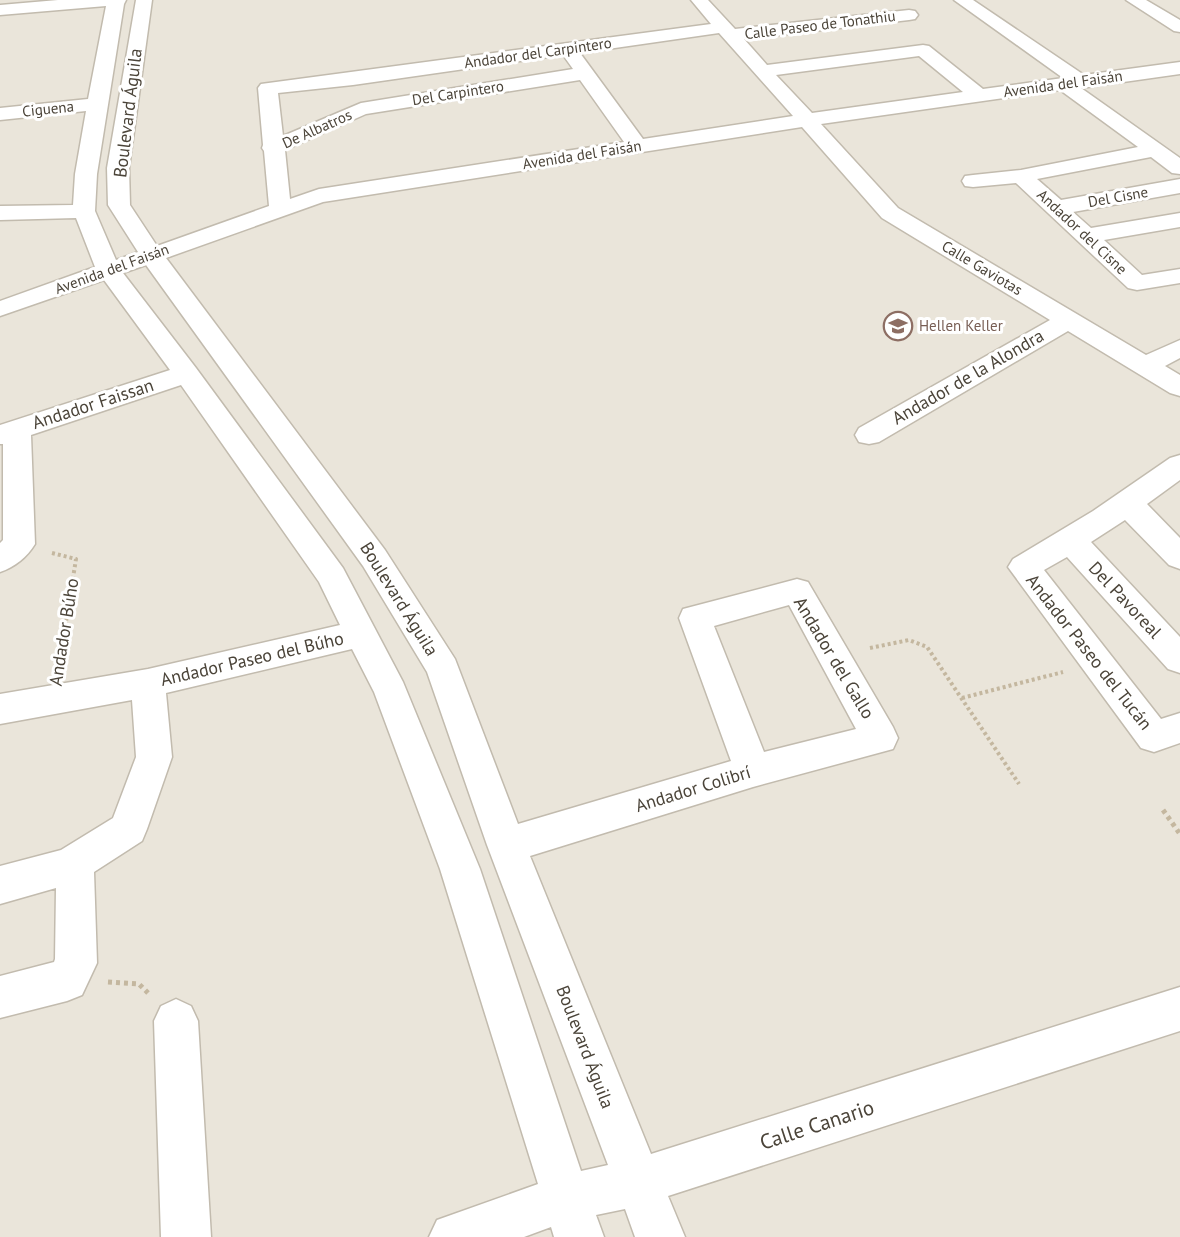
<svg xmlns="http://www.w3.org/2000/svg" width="1180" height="1237" font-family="'PT Sans',sans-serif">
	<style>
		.residential { fill: #eae5da }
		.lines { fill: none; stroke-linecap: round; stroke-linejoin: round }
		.minor-casing { stroke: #c2bbae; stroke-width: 3 }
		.path-far1 { stroke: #c4b79f; stroke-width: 4; stroke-dasharray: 3 3; stroke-linecap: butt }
		.path { stroke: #c4b79f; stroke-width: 5; stroke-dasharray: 4 4; stroke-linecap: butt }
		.minor { fill: #fff; fill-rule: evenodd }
		.labels { text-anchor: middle; stroke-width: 6; stroke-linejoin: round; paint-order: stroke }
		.far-street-label { font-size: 15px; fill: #4b4439; stroke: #fff }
		.far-education-label { font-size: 15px; fill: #785e54; stroke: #fff; text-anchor: start }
		.street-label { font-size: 18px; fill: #4b4439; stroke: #fff }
		.near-street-label { font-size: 21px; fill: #4b4439; stroke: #fff }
	</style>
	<rect width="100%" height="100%" fill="#f6f3ec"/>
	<path class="residential" d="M0,0H1180V1237H0Z"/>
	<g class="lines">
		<g class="minor-casing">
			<path id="minor" d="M58,0H126L124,4L97,174L95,211L116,260L138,252L108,205L107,168L136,0H152L129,168L130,205L157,246L269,206L264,151L262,148L263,145L258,88L261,84L711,24L691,0H708L735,29L909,10L915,11L918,15L915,19L909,20L744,39L767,65L923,45L929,46L983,89L1063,78L954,0H973L1084,75L1180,62V74L1081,88L1180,158V174L1172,173L1151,157L1037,179L1061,200L1180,179V193L1073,212L1091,228L1180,213V227L1104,240L1142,275L1180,269V283L1137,290L1128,288L1016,183L973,187L965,186L962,181L965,176L973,175L1021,170L1138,147L1060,90L821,124L898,208L1146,355L1180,340V358L1165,366L1180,375V396L1170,393L1068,331L879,442L869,444L859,442L855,435L859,428L1050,320L882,218L802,127L323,202L166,258L385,550L455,659L518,824L731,761L679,618L683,609L797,579L808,582L893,727L898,738L893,749L753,787L530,856L651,1154L1180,987V1031L668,1196L685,1237H635L625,1209L596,1215L604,1237H554L551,1227L524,1237H429L437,1220L538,1184L440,869L374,692L352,649L166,693L172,757L147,829L142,841L94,872L97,963L82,995L67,1001L0,1018V976L54,962L55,959L56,888L0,904V866L61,850L113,818L136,757L132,700L0,724V694L148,669L340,625L319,582L181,385L31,435L35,544C27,557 15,567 0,572V543L3,540V444H0V425L170,370L104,280L0,316V301L95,267L76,218L0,220V206L73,205L75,174L86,111L0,120V108L88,99L106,6L0,15V5ZM719,33L793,116L643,139L580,53ZM563,55L573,69L361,103L283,136L278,93L353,85ZM919,56L963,92L812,113L776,75ZM580,80L624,142L319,189L290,199L285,150L366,114ZM146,265L363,566L427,672L487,845L608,1165L581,1171L480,869L403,682L343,568L196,368L123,273ZM789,605L856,729L764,752L714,626Z
				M1126,0H1146L1180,20V32L1174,31Z
				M1180,455V480L1147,504L1180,538V569L1169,565L1125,520L1091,542L1180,637V673L1168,669L1067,557L1044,570L1161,719L1180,713V743L1154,752L1141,748L1008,567L1013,559L1093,511L1170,458Z
				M176,999L191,1006L198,1021L211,1237H161L154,1021L161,1006Z"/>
		</g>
		<path class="path-far1" d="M52,553L76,559L59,666
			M870,648L909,640L927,647L1019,784
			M962,698L1063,672"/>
		<path class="path" d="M1163,810L1180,834
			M108,982L139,984L148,993"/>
		<use href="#minor" class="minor"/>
	</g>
	<defs>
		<g id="school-ring" transform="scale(1.5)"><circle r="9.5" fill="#fff" stroke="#8d6e63" stroke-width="1.5"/><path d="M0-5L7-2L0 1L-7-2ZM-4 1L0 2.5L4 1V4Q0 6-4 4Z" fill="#8d6e63"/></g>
	</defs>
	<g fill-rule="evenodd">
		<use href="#school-ring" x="898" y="326"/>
	</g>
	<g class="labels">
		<g class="far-street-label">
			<text transform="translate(820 25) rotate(-7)" y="5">Calle Paseo de Tonathiu</text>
			<text transform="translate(538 53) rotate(-8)" y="5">Andador del Carpintero</text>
			<text transform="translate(1063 84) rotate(-8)" y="5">Avenida del Faisán</text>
			<text transform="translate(458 93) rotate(-9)" y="5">Del Carpintero</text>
			<text transform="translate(48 109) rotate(-6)" y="5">Ciguena</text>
			<text transform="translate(317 129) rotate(-24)" y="5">De Albatros</text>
			<text transform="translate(582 155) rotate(-9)" y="5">Avenida del Faisán</text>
			<text transform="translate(1118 197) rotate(-10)" y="5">Del Cisne</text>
			<text transform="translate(1082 232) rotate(43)" y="5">Andador del Cisne</text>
			<text transform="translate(982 268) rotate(31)" y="5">Calle Gaviotas</text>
			<text transform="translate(112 269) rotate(-20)" y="5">Avenida del Faisán</text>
		</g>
		<g class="far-education-label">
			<text x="919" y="331">Hellen Keller</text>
		</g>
		<g class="street-label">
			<text transform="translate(128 113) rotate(-83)" y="6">Boulevard Águila</text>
			<text transform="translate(968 377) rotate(-30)" y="6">Andador de la Alondra</text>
			<text transform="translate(93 404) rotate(-18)" y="6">Andador Faissan</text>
			<text transform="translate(399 599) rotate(58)" y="6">Boulevard Águila</text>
			<text transform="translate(1125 600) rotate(47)" y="6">Del Pavoreal</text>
			<text transform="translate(64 632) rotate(-81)" y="6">Andador Búho</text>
			<text transform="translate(1089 652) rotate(52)" y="6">Andador Paseo del Tucán</text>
			<text transform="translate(834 658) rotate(59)" y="6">Andador del Gallo</text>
			<text transform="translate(252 659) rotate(-13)" y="6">Andador Paseo del Búho</text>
			<text transform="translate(693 789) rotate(-17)" y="6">Andador Colibrí</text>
			<text transform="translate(585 1047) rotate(69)" y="6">Boulevard Águila</text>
		</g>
		<g class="near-street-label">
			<text transform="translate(817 1125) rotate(-18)" y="7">Calle Canario</text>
		</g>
	</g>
</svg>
